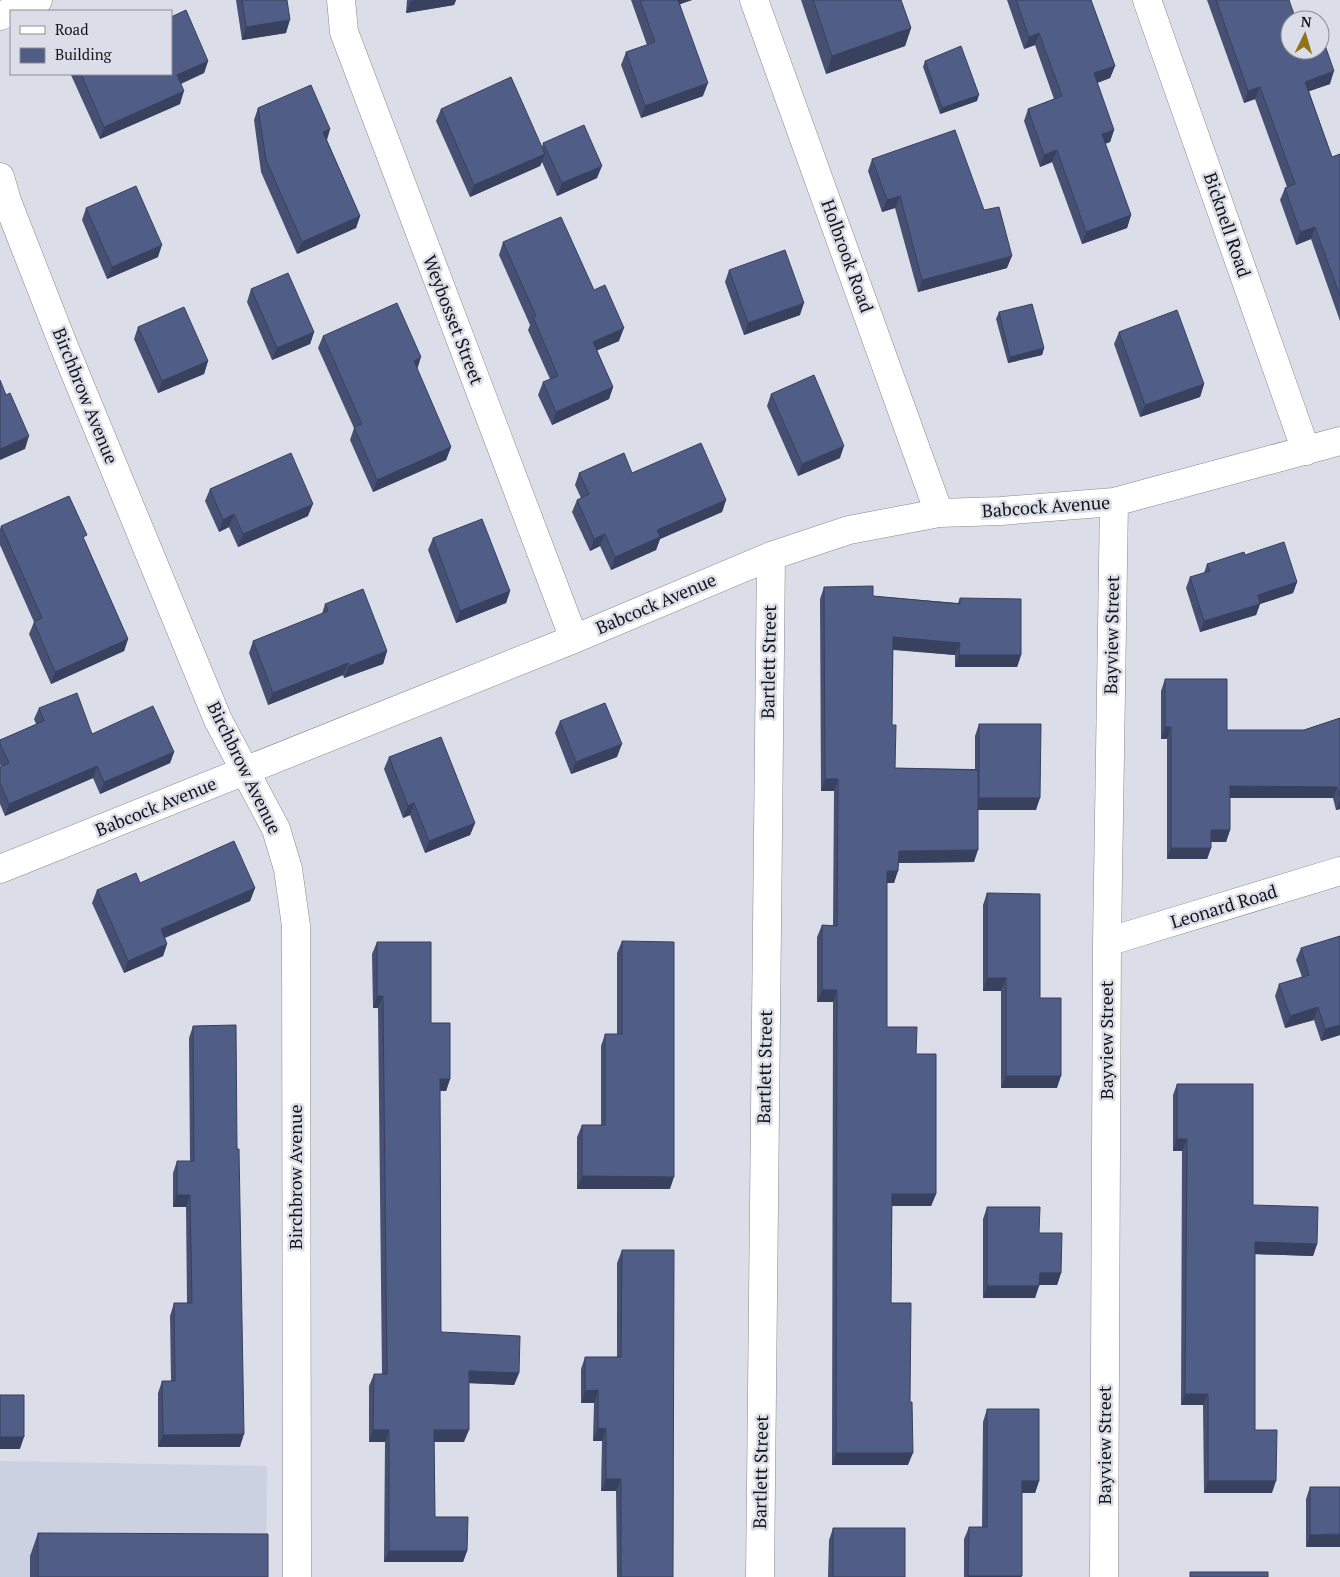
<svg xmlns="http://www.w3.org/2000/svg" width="1340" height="1577" font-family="'PT Serif',serif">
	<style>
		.built { fill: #ccd1e2 }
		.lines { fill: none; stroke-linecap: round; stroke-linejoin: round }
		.street-casing { stroke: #868992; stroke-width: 29 }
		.street { stroke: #fff; stroke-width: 28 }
		.wall { fill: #455073 }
		.shaded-wall { fill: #38415e }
		.building { fill: #505d86; stroke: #38415e }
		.labels { text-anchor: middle; stroke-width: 5; stroke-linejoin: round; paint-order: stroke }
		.street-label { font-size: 18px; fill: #141518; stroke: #dbdee8 }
	</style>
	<rect width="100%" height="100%" fill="#dbdee8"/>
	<path class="built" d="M0,1461L267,1466L266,1577H0Z"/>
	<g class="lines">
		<g class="street-casing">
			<path id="street" d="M341,0L344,32L574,639
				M754,0L939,513
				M1147,0L1306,451
				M0,16L38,0
				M0,177L7,201L63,344L218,720L276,829L288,869L296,926L297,1577
				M0,869L574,639L771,556L849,530L939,513L1001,511L1114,502L1340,441
				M1107,942L1340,871
				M760,1577L771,556
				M1104,1577L1107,942L1114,502"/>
		</g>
		<use href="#street" class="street"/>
	</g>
	<path class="wall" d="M236,0H287L286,33L242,40Z
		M407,0H456L454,5L406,13Z
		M631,0H692L680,4L703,96L641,118L621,65L626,52L647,45Z
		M801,0H901L911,28L905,46L826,74Z
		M1007,0H1091L1115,66L1110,78L1097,83L1114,130L1110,142L1105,144L1131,215L1127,228L1082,244L1052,162L1040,167L1024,121L1028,109L1054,99L1035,45L1024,49Z
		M1207,0H1289L1290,20L1330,84L1309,91L1332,157L1340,154V321L1311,239L1296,245L1280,200L1285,188L1287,187L1255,99L1244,103Z
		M208,61L204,73L181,84L180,104L100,139L71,75L72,74H171Z
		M925,61L977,101L940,114L923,67Z
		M258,108L330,129L327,140L360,216L356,228L297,254L261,172L254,120Z
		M441,109L542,147L543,143L597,178L557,196L542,162L540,166L470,197L436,121Z
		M872,159L1007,268L918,292L895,208L882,212L868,171Z
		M86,208L158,257L107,279L82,220Z
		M503,242L594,290L619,341L597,350L613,387L609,399L552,425L538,395L543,382L550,379L528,330L530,325L499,255Z
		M729,270L800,315L744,335L725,282Z
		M251,289L314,332L310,344L272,360L247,302Z
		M999,312L1044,348L1042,355L1008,363L996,319Z
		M138,327L208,361L204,374L158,393L134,339Z
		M1119,332L1204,384L1200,397L1140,417L1114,344Z
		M323,336L417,369L451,447L446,460L373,492L350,440L354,428L318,348Z
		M771,394L840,458L798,476L767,406Z
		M579,473H632L726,500L722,512L660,539L656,550L611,570L600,546L590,551L572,512L577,500L581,498L575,485Z
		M210,489L308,516L238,547L229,527L219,532L205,501Z
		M1,526L85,541L128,639L124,651L51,684L29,634L34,622L0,545V529Z
		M433,538L510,591L506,603L456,623L428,550Z
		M1245,555L1297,582L1293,593L1260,604L1256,615L1200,632L1186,588L1190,577L1204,573L1207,564Z
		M824,587L873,596L958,603L960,598L1021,655L1017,667H955V655L893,650L892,725L895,768L975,769V736L979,724L1036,810H978L974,862L899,863L894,883H887V1027L916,1054L936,1194L931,1206H892L891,1303L908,1465H832L833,1002H817V937L822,925H833L834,791H821L820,599Z
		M325,604L387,651L383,664L344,678L343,675L268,705L249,653L253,641L322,614Z
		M1165,679L1227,730H1304L1340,718V809L1336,810L1333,798H1230V830L1226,842H1211V848L1207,859H1167V739H1161V691Z
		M39,708L92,734L174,752L170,763L100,794L93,778L5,816L0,804V767H1L0,764V740L36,724L34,719Z
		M560,721L617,757L571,774L555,733Z
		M389,757L475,823L470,835L425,853L410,815L403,818L384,769Z
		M140,883L255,888L250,901L165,938L167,944L163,956L124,973L92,903L97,890Z
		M987,893L1040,998L1057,1088H1001V991H983V905Z
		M622,941L670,1189H577V1137L582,1125H601V1046L605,1034H617V953Z
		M377,942L431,1023L450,1079L446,1091H440L441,1332L519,1373L514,1385L469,1383L464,1442H434L435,1517L467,1551L463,1562H384L385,1442H369V1386L374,1374H382L378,1008H373L372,954Z
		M1301,948L1340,1035L1321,1041L1314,1020L1285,1028L1275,996L1279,984L1302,977L1296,960Z
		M193,1026L240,1447H158V1393L162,1381H171L170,1316L174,1303H187L186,1207H173V1173L177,1161H190L189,1038Z
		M1177,1084L1253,1205L1317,1244L1313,1256L1255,1254V1430L1272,1493H1204L1203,1405H1181L1182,1151H1173V1095Z
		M987,1207L1039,1233L1061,1273L1057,1285H1039L1035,1298H983V1219Z
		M622,1250L673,1577H617L616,1491H601L602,1441H593L594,1403H581V1369L585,1357H617V1263Z
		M987,1409L1039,1481L1035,1493H1022L1021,1577H964V1539L969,1527H982L983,1422Z
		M1310,1487H1340L1306,1547V1499Z
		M833,1528L905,1577H828L829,1540Z
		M38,1533L268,1577H30V1556Z"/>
	<path class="shaded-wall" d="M415,0H456L454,5L406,13L411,1Z
		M674,0H692L672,7Z
		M290,20L286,33L242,40L246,27Z
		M911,28L905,46L826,74L832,56Z
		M1039,33L1035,45L1024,49L1029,37Z
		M208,61L204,73L172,87L177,75Z
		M1115,66L1110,78L1089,86L1094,73Z
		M1334,71L1330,84L1301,94L1305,82Z
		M708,83L703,96L641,118L645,106Z
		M1260,87L1255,99L1244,103L1248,91Z
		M184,91L180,104L100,139L104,127Z
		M979,95L977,101L940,114L942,108Z
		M330,129L326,141L323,132Z
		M1114,130L1110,142L1098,146L1102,134Z
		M1057,150L1052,162L1040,167L1044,155Z
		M545,154L540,166L470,197L474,185Z
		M602,166L597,178L557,196L562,183Z
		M900,196L895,208L882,212L887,200Z
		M1131,215L1127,228L1082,244L1086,232Z
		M360,216L356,228L297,254L302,242Z
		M1315,227L1311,239L1296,245L1300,232Z
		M162,245L158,257L107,279L112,267Z
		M1012,256L1007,268L918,292L922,280Z
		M804,303L800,315L744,335L748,323Z
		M624,328L619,341L589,354L593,342Z
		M314,332L310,344L272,360L277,348Z
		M1044,348L1042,355L1008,363L1010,357Z
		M421,357L417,370L414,361Z
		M208,361L204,374L158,393L162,381Z
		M1204,384L1200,397L1140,417L1145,405Z
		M613,387L609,399L552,425L556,412Z
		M29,436L25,449L0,460V449Z
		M844,446L840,458L798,476L802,464Z
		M451,447L446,460L373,492L377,480Z
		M726,500L722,512L660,539L656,550L611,570L615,557L657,530Z
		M313,504L308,516L238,547L243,534Z
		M234,514L229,527L219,532L223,520Z
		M605,534L600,546L590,551L594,539Z
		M1297,582L1293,593L1254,606L1258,595Z
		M510,591L506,603L456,623L460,611Z
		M1260,604L1256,615L1200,632L1204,621Z
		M893,637L960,643L955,655L889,649Z
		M128,639L124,651L51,684L55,672Z
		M387,651L383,664L344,678L349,666Z
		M959,655H1021L1017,667H955Z
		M348,663L343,675L268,705L273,693Z
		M1165,727H1171L1167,739H1161Z
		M622,744L617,757L571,774L576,762Z
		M174,752L170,763L100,794L104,782Z
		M97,766L93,778L5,816L9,804Z
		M825,779H838L834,791H821Z
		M1230,786L1337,787L1333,798H1226Z
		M979,798H1040L1036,810H975Z
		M1340,800V809L1336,810Z
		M414,803L410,815L403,818L408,806Z
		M475,823L470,835L425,853L429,841Z
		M1211,830H1230L1226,842H1207Z
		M1171,848H1211L1207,859H1167Z
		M978,850L974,862L894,863L899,851Z
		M887,871H898L894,883H883Z
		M255,888L250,901L156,941L161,929Z
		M167,944L163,956L124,973L128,961Z
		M987,978H1006L1001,991H983Z
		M822,990H837L833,1002H817Z
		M377,996H383L378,1008H373Z
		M1318,1007L1314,1020L1285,1028L1290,1016Z
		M1340,1025V1035L1321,1041L1325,1029Z
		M1006,1076H1061L1057,1088H1001Z
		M440,1079H450L446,1091H436Z
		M1177,1139H1187L1182,1151H1173Z
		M582,1176L674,1177L670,1189H577Z
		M892,1194H936L931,1206H888Z
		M177,1195H190L186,1207H173Z
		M1255,1242L1317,1244L1313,1256L1251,1254Z
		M1040,1273H1061L1057,1285H1035Z
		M987,1286H1039L1035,1298H983Z
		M469,1371L519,1373L514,1385L465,1383Z
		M598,1390L594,1403H581L585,1391Z
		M1185,1394H1208L1203,1405H1181Z
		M598,1428L606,1429L602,1441H593Z
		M373,1430H389L385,1442H369Z
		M434,1430H469L464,1442H430Z
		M244,1434L240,1447H158L163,1435Z
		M0,1437H24L20,1449H0Z
		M836,1453H913L908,1465H832Z
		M606,1479H621L616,1491H601Z
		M1022,1481H1039L1035,1493H1017Z
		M1208,1481H1276L1272,1493H1204Z
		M1340,1534V1547H1306L1310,1535Z
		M389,1551H467L463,1562H384Z
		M968,1576H1022L1021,1577H968Z"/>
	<path class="building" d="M242,0H287L290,20L246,27Z
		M640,0H678L708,83L645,106L626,52L655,42Z
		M813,0H901L911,28L832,56Z
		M1016,0H1091L1115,66L1094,73L1114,130L1102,134L1131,215L1086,232L1057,150L1044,155L1028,109L1062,96L1039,33L1029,37Z
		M1216,0H1289L1296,20H1290V50H1320V31L1334,71L1305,82L1332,157L1340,154V296L1315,227L1300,232L1285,188L1295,184L1260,87L1248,91Z
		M186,10L208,61L177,75L184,91L104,127L81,74H171V17Z
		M961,46L979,95L942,108L925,61Z
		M511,77L545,154L474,185L441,109Z
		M311,85L330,129L323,132L360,216L302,242L266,160L258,108Z
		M584,125L602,166L562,183L543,143Z
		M955,130L984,210L999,207L1012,256L922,280L900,196L887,200L872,159Z
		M136,186L162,245L112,267L86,208Z
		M561,217L594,290L605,285L624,328L593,342L613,387L556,412L543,382L558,376L533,317L536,316L503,242Z
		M785,250L804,303L748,323L729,270Z
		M288,273L314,332L277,348L251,289Z
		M397,303L421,357L414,361L451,447L377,480L354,427L362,424L323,336Z
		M1032,304L1044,348L1010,357L999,312Z
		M184,307L208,361L162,381L138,327Z
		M1177,310L1204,384L1145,405L1119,332Z
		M814,375L844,446L802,464L771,394Z
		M0,380L6,395L10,393L29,436L0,449Z
		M701,443L726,500L657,530L660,537L615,557L605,534L594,539L577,500L589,494L579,473L624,453L632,473Z
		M291,453L313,504L243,534L234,514L223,520L210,489Z
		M69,496L87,535L83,537L128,639L55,672L34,622L42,618L1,526Z
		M482,519L510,591L460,611L433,538Z
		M1284,542L1297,582L1258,595L1260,604L1204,621L1190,577L1210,571L1207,564L1244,552L1245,555Z
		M873,586V596L960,604V598L1021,599V655H959L960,643L893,637L892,725H896L895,768L978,770V850L899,851L898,871H887V1027H917L916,1054H936V1194H892L891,1303H911L910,1402H912L913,1453H836L837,990H822V925L837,926L838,779H825L824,587Z
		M363,589L387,651L349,666L348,663L273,693L253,641L328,611L325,604Z
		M1165,679H1227V730H1304L1340,718V797L1337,787L1230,786V830H1211V848H1171V727H1165Z
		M77,693L92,734L153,706L174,752L104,782L97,766L9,804L0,783V767L9,763L0,744V740L44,721L39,708Z
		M605,703L622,744L576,762L560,721Z
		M979,724H1041L1040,798H979Z
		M441,737L475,823L429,841L414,803L408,806L389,757Z
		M234,841L255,888L161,929L167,944L128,961L97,890L136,873L140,883Z
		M987,893L1040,894V998H1061V1076H1006V978H987Z
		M1340,936V1025L1325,1029L1318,1007L1290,1016L1279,984L1309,975L1301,948Z
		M622,941L674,942V1177L582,1176V1125H605V1034H622Z
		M377,942H431V1023H450V1079H440L441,1332L520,1336L519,1373L469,1371V1430H434L435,1517H468L467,1551H389V1430H373L374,1374H387L383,996H377Z
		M236,1025L237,1149H239L244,1434L163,1435L162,1381H175L174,1303H192L190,1195H177V1161H194L193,1026Z
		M1177,1084H1253V1205L1318,1207L1317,1244L1255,1242V1430H1277L1276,1481H1208V1394H1185L1187,1139H1177Z
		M987,1207H1040L1039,1233H1062L1061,1273H1040L1039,1286H987Z
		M622,1250H674L673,1577H621V1479H606V1429L598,1428V1390L585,1391V1357H621Z
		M0,1395H24V1437H0Z
		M987,1409H1039V1481H1022V1576H968L969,1527H987Z
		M1310,1487H1340V1534L1310,1535Z
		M833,1528H905V1577H833Z
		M38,1533L268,1534V1577H38Z
		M1190,1572H1268V1577H1190Z"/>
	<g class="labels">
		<g class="street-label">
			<text transform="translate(1227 225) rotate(71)" y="6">Bicknell Road</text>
			<text transform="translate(847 256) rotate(70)" y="6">Holbrook Road</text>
			<text transform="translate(453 320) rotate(69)" y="6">Weybosset Street</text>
			<text transform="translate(85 396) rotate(68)" y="6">Birchbrow Avenue</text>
			<text transform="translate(1046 507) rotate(-4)" y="6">Babcock Avenue</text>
			<text transform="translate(656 604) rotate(-23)" y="6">Babcock Avenue</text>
			<text transform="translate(1112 635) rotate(-89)" y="6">Bayview Street</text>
			<text transform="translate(769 662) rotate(-89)" y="6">Bartlett Street</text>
			<text transform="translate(244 768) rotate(64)" y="6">Birchbrow Avenue</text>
			<text transform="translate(156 807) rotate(-22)" y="6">Babcock Avenue</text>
			<text transform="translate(1224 907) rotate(-17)" y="6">Leonard Road</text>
			<text transform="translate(1107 1040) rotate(-90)" y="6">Bayview Street</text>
			<text transform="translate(765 1067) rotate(-89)" y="6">Bartlett Street</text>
			<text transform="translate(296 1177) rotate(-90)" y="6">Birchbrow Avenue</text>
			<text transform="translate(1105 1445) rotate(-90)" y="6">Bayview Street</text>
			<text transform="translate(761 1472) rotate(-89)" y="6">Bartlett Street</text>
		</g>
	</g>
	<rect x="10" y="10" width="162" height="65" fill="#dbdee8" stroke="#8b8e95"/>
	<rect x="20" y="26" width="25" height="8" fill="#ffffff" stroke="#8b8e95"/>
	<text x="55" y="35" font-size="15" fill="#141518">Road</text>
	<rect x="20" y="48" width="25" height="15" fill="#505d86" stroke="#8b8e95"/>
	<text x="55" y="60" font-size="15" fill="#141518">Building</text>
	<g transform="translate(1305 35) rotate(5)"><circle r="24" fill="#dbdee8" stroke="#8b8e95"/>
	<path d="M0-4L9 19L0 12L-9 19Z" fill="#90741a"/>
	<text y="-8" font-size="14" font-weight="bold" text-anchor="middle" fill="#141518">N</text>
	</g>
</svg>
